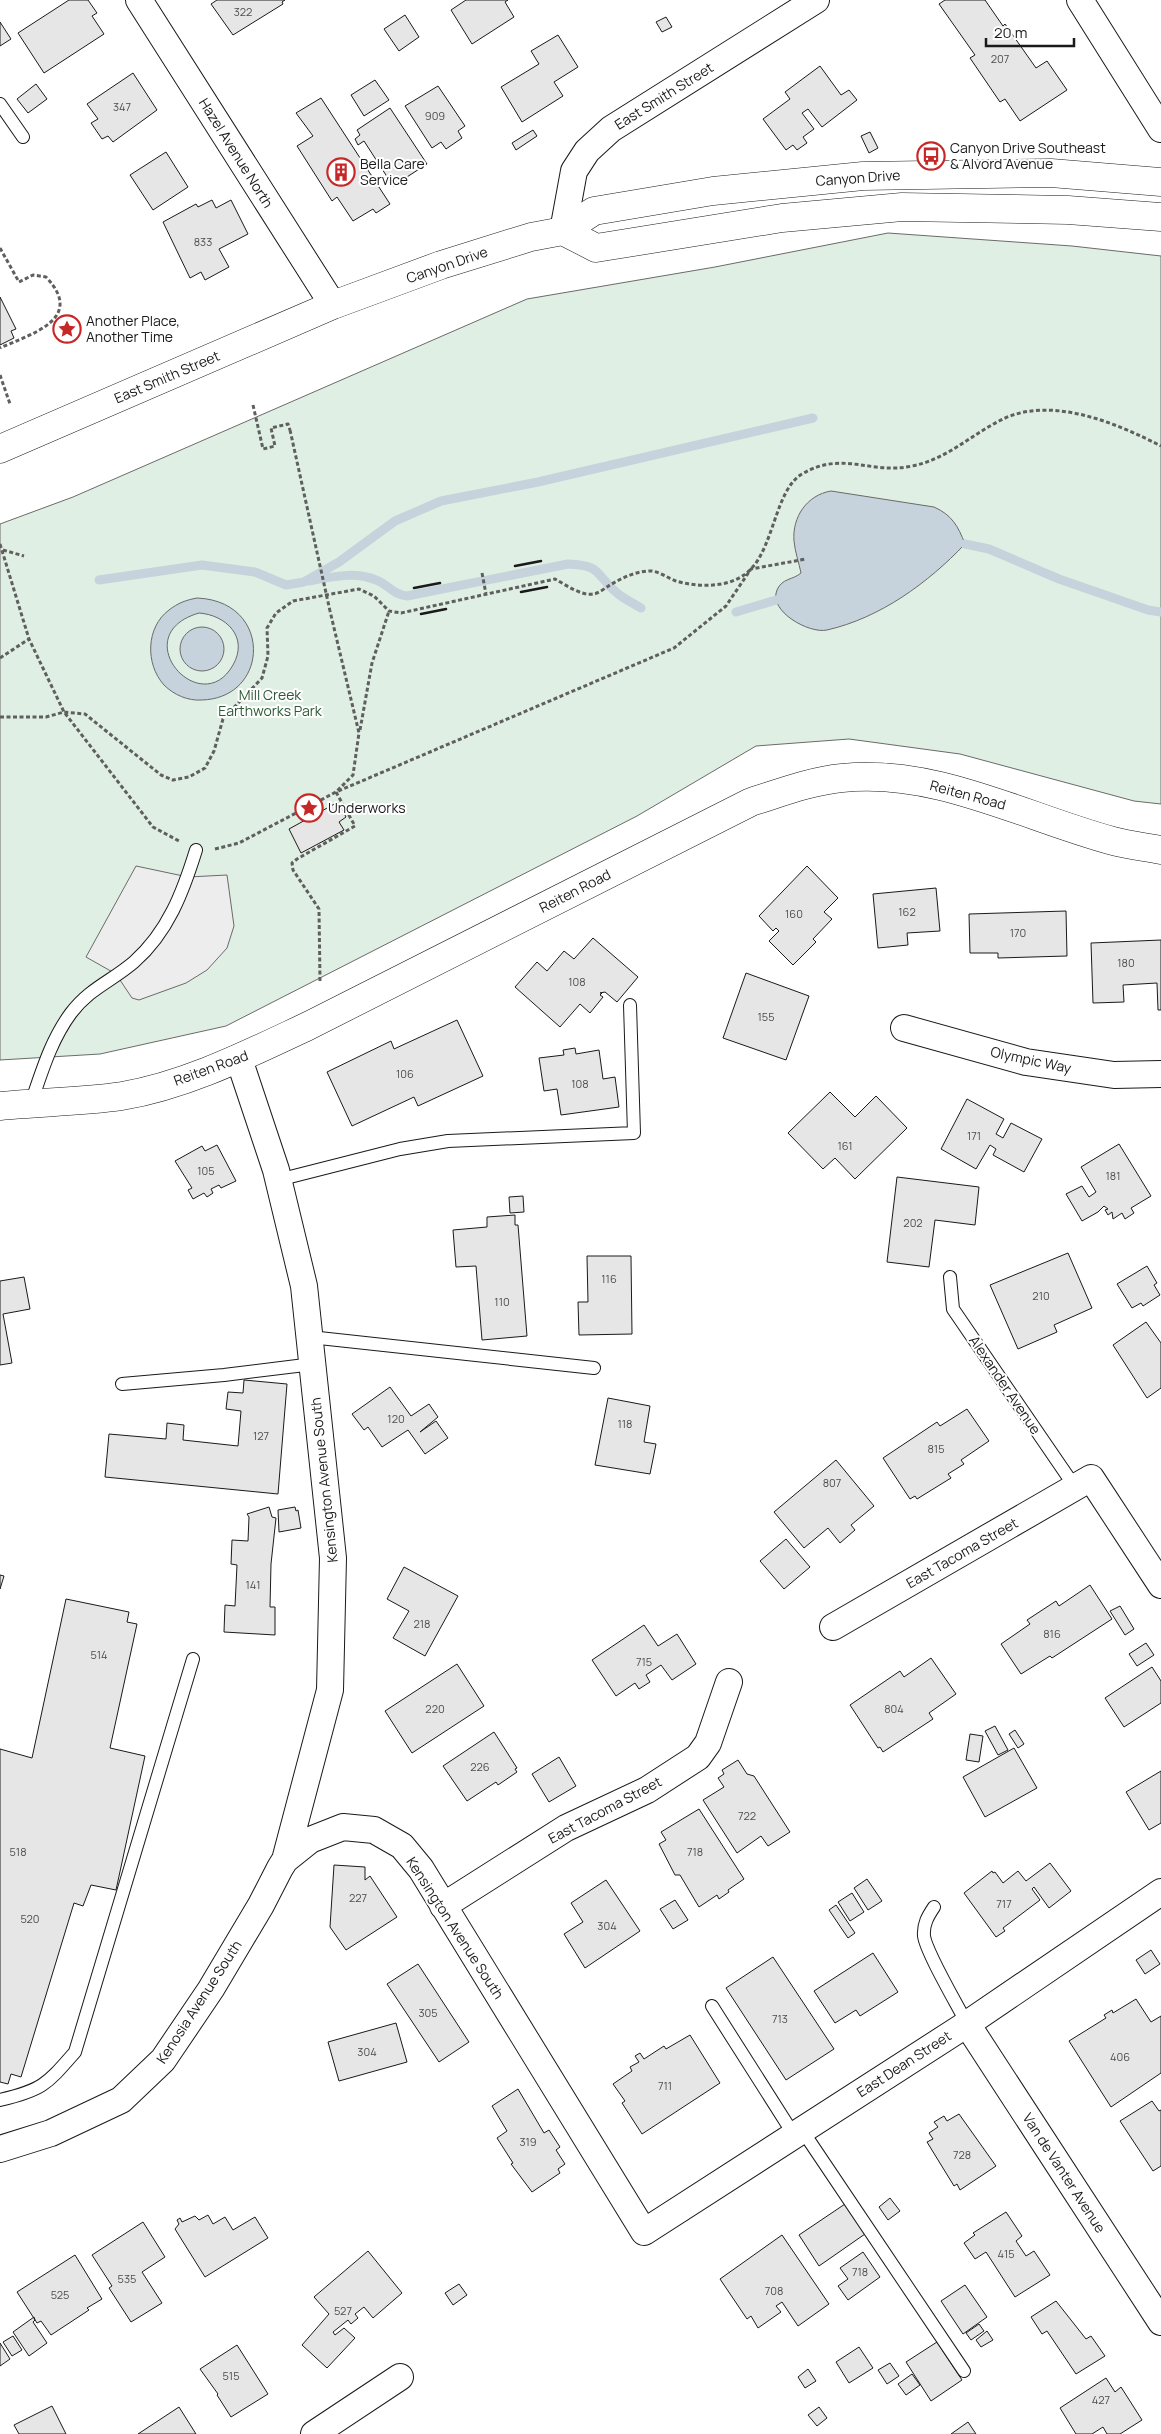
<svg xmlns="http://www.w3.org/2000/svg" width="1161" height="2434" font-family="Manrope,sans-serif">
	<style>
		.green { fill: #e0efe3; stroke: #6a6a6a }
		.parking { fill: #ededed; stroke: #6a6a6a }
		.water { fill: #c6d2dc; stroke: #6a6a6a; fill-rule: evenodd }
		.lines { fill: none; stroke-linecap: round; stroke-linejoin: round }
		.stream { stroke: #c6d2dc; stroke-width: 9 }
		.building { fill: #e6e6e6; stroke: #1a1a1a }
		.service-casing { stroke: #1a1a1a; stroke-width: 14 }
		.minor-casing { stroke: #1a1a1a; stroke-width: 28 }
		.tertiary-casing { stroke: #1a1a1a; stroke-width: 29 }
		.primary-casing { stroke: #1a1a1a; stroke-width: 29 }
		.path { stroke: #5f5f5f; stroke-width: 3; stroke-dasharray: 4 2.5; stroke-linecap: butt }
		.service { stroke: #fff; stroke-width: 12 }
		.minor { stroke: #fff; stroke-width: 26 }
		.tertiary { stroke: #fff; stroke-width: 28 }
		.primary { stroke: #fff; stroke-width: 28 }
		.path-bridge { stroke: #5f5f5f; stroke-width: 3; stroke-dasharray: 4 2.5; stroke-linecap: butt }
		.wall { stroke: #1a1a1a; stroke-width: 2.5 }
		.labels { text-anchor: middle; stroke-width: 4; stroke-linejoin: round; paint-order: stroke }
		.number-label { font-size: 11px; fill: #4d4d4d }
		.street-label { font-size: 14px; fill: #1a1a1a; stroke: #fff }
		.poi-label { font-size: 14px; fill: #1a1a1a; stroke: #fff; text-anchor: start }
		.park-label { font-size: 14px; fill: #2b5a34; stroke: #fff }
	</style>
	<rect width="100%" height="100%" fill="#fff"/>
	<path class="green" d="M888,233L1072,246L1161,256V804L1134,801L960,754L849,739L756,746L637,816L226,1026L100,1054L0,1060V524L73,497L527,299L715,267Z"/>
	<path class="parking" d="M136,866L188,877L227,875L234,926L227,948L207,970L186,983L139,1000L132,998L116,974L86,957Z"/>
	<path class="water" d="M831,491L934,507C952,515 958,526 965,544C928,583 880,618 827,630C809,634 768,611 777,590C782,578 793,580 801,573C799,563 795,552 794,541C792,517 807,495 831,491Z
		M197,598C273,601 270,698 202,700C188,701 174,695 164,685C145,664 146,627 169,610C178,603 186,600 197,598ZM199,613C226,615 249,637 233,665C201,722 124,635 199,613Z
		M180 649a22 22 0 1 1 44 0a22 22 0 1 1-44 0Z"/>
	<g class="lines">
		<path class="stream" d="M965,544L989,549L1059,579L1148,610L1161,612
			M99,580L202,565L255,572L286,585L304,582L339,562L395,521L441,501L538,482L813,418
			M309,581C332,577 354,571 376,580C388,584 393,595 407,596L568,564C603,565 595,575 617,593C624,599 633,603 641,608
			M736,612L776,600"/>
	</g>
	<path class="building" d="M69,0H88L97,13L92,16L104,34L44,73L18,33Z
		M217,0H285L282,2L283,4L233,35L211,4Z
		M466,0H508L505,2L514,17L472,44L451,10Z
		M945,0H985L1003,26L1005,24L1036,68L1047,61L1067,90L1020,121L1005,99L1000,102L970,58L975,55L939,4Z
		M405,15L419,37L399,51L384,29Z
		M666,17L672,27L662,32L656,22Z
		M0,22L11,39L0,46Z
		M558,35L578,67L554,82L563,96L522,122L501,87L539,64L531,51Z
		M820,66L841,95L849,90L857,100L822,127L808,109L802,113L814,129L803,137L807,143L797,150L793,145L786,150L763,119L790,99L785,92Z
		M133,73L157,110L113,142L108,136L102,139L91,123L98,119L87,104Z
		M375,80L389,100L364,116L351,95Z
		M36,84L47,99L28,113L17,99Z
		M438,86L465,126L458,131L462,138L446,149L441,142L432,148L405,106Z
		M321,98L390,204L376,213L373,209L353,221L337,197L332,201L297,146L313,136L296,113Z
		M390,108L427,164L393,186L364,141L358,145L355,139L360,135L357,130Z
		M533,130L537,136L516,150L512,143Z
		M870,132L878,148L869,153L861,136Z
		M166,152L188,187L153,210L130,175Z
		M212,200L216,208L231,200L248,234L219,249L229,267L205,280L201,272L190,278L163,222L196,204L198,207Z
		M0,297L16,329L11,331L14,338L0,345Z
		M338,802L346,817L339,822L344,830L301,853L289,829Z
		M807,866L838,898L824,912L832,919L813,939L816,942L793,965L769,941L779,931L776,928L773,931L759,916Z
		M936,888L940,931L907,933L908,945L878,948L873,894Z
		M1066,911L1067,956L998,958V953H970L969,914Z
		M593,938L638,977L617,1002L605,992L600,993H602L600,995L603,997L590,1013L580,1004L560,1027L515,987L537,962L547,971L564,951L574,959Z
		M1161,940V1010H1158L1157,983L1123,985L1124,1002L1093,1003L1091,943Z
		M746,973L809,996L786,1060L723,1038Z
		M457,1020L483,1076L418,1106L414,1097L352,1126L327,1072L391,1041L394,1049Z
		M575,1048L576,1054L599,1050L603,1079L615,1077L619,1107L561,1115L557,1089L544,1091L539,1058L564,1055L563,1050Z
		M830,1092L855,1117L876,1096L907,1128L855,1179L835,1158L823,1169L788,1133Z
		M967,1099L1004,1119L996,1134L1003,1138L1011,1123L1042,1139L1024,1172L993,1155L996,1149L990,1145L976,1169L941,1149Z
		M1119,1144L1151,1196L1131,1208L1134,1213L1125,1219L1122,1213L1113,1219L1112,1212L1108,1215L1105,1210L1108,1209L1104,1206L1098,1212L1082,1221L1066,1194L1082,1186L1089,1197L1096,1192L1081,1167Z
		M217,1145L236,1181L221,1188L219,1185L211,1189L213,1193L207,1197L204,1193L193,1199L188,1190L192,1188L175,1161L202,1146L205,1151Z
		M897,1177L979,1187L975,1225L935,1220L929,1267L887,1262Z
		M523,1196L524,1212L510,1213L509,1197Z
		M515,1215V1225H518L527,1336L482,1340L476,1266L456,1267L453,1230L487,1227V1217Z
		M1068,1253L1092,1308L1054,1325L1057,1332L1018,1349L990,1285Z
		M587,1256H631L632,1334L579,1335L578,1302H588Z
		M1147,1266L1157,1283L1154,1285L1160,1295L1143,1306L1141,1303L1132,1308L1117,1284Z
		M24,1277L30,1309L3,1314L12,1363L0,1365V1281Z
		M1146,1322L1161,1343V1388L1147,1398L1113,1345Z
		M244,1380L287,1384L278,1494L105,1477L109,1434L166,1439L167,1423L184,1425L183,1440L238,1446L241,1411L226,1409L228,1392L243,1393Z
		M390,1387L411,1416L429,1404L438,1417L420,1432L436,1421L448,1438L425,1454L408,1430L382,1447L368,1427L364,1430L352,1414Z
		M608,1398L650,1406L644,1442L656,1444L650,1474L595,1465Z
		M967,1409L989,1441L961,1460L964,1464L948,1474L951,1478L917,1499L915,1496L910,1499L883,1458L937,1422L940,1426Z
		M836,1460L874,1506L851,1525L855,1530L840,1543L828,1528L804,1548L774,1512Z
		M269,1507L272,1517L276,1518L271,1564L270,1607H275V1635L224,1632L225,1605L235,1606L237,1565L231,1564L232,1540L248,1541L249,1517L247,1514Z
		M295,1507L296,1511L298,1510L301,1528L279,1532L278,1510Z
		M786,1539L810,1567L784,1589L760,1561Z
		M404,1567L458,1596L425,1656L393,1638L409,1611L387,1599Z
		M0,1575L4,1576L0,1589Z
		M1090,1585L1112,1619L1052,1658L1050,1656L1021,1674L1001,1644L1030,1624L1027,1620L1056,1601L1059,1606Z
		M66,1599L129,1612L127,1622L137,1624L110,1748L145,1756L116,1890L91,1885L83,1906L74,1903L21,2077L11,2074L8,2084L0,2082V1749L32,1758Z
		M1120,1606L1134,1629L1125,1635L1110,1611Z
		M644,1625L658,1646L677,1634L696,1664L672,1680L661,1665L646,1675L650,1682L639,1689L635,1683L616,1696L592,1660Z
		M1146,1643L1154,1655L1137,1666L1129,1654Z
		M931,1658L956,1694L929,1713L933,1719L883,1752L880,1747L878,1748L850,1705L900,1671L904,1677Z
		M457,1664L484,1706L412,1753L385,1711Z
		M1152,1667L1161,1681V1703L1124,1727L1105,1698Z
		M995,1726L1008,1750L998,1755L985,1731Z
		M1015,1730L1024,1744L1018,1748L1009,1734Z
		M494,1732L517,1768L515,1769L517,1772L498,1785L496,1782L467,1801L443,1766Z
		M970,1734L983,1736L979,1762L966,1760Z
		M1014,1748L1037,1788L985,1817L963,1777Z
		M559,1757L576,1786L549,1802L532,1774Z
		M738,1760L747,1774L754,1776L790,1832L768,1846L761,1836L737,1853L703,1800L724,1787L718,1778L724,1774L722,1770Z
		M1161,1771V1823L1149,1830L1126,1792Z
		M699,1809L744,1879L728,1890L729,1892L719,1899L717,1895L699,1907L680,1875H675L659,1844L666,1840L661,1832Z
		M1050,1863L1071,1891L1049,1908L1034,1887L1032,1889L1040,1900L1003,1928L1005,1931L996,1937L964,1893L992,1871L993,1873L995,1872L1003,1883L1018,1871L1026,1881Z
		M334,1865L365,1867V1880L370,1876L397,1917L346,1950L330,1927Z
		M867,1879L882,1901L868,1910L854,1888Z
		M606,1880L640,1931L585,1968L564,1934L583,1922L571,1903Z
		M852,1893L864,1912L850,1921L838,1902Z
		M675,1900L688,1920L673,1929L660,1909Z
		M836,1905L855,1933L848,1938L829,1910Z
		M1151,1950L1160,1964L1145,1974L1136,1960Z
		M873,1953L898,1992L860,2016L856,2010L835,2023L814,1991Z
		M773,1957L834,2049L786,2080L726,1988Z
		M418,1964L469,2042L439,2062L387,1984Z
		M1136,1999L1151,2022L1161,2016V2073L1111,2107L1069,2041L1106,2018L1104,2015L1112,2010L1113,2013Z
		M396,2023L407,2062L339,2081L328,2042Z
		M690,2035L720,2083L642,2134L622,2103L625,2101L613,2084L632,2071L630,2067L639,2062L635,2056L640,2053L644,2059L664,2046L666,2049Z
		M518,2089L544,2133L549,2130L560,2147L556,2150L565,2164L558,2169L560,2173L532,2192L511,2164L513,2163L497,2138L507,2131L492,2106Z
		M1152,2101L1159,2111L1161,2110V2166L1153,2171L1120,2121Z
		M959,2114L996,2166L960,2190L957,2184L954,2186L927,2142L933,2139L929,2133L938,2127L934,2122L944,2116L947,2121Z
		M890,2198L900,2211L888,2220L879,2207Z
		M845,2204L865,2234L819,2266L799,2235Z
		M1006,2212L1022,2236L1016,2241L1026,2256L1034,2251L1050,2275L1015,2297L986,2252L975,2259L964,2243L975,2235L973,2233Z
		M208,2215L213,2224L225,2217L233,2230L255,2217L268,2238L205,2277L175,2229L179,2224L177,2220L180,2218L182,2222L195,2216L199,2220Z
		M143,2222L165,2257L142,2272L162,2303L131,2322L109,2288L112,2286L92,2255Z
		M782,2235L829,2304L798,2326L782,2302L776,2306L781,2312L758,2328L751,2316L747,2319L720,2279Z
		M368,2251L402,2293L373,2318L364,2307L355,2314L358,2318L351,2324L348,2320L333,2332L335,2335L344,2328L355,2338L327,2368L302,2345L329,2314L314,2297Z
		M863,2252L880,2277L848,2300L838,2286L848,2279L840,2268Z
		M75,2255L102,2299L87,2308L89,2310L51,2335L41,2321L37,2323L17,2292Z
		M459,2284L467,2295L453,2305L445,2293Z
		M965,2285L987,2317L963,2334L941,2301Z
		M1056,2301L1086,2339L1091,2336L1105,2356L1076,2374L1047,2331L1042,2334L1031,2317Z
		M34,2317L35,2320L33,2322L47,2343L29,2356L13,2332Z
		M979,2324L984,2331L971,2340L966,2333Z
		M987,2331L993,2340L981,2347L976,2340Z
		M13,2336L22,2350L12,2356L3,2342Z
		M937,2342L962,2380L931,2401L906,2362Z
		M0,2343L10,2359L0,2366Z
		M237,2345L268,2394L231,2417L217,2395L218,2394L200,2369Z
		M859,2347L873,2368L849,2383L836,2362Z
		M890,2363L899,2376L887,2384L878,2370Z
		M808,2369L816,2381L805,2388L798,2377Z
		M912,2374L920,2385L906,2395L898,2384Z
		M1106,2378L1115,2392L1121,2387L1142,2420L1120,2434H1107L1103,2427L1092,2434H1076L1060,2408Z
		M52,2406L66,2434H19L14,2425Z
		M179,2407L196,2434H138Z
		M819,2407L827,2418L817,2426L808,2415Z
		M968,2422L976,2434H951Z"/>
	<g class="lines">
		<g class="service-casing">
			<path id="service" d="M0,104L23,137
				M31,1103C42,1071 51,1040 71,1013C90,988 112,981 134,962C168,932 183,892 196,850
				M278,1180L400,1149L448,1141L634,1133L630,1005
				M950,1277L953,1309L1075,1487
				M310,1337L594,1368
				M122,1384L224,1375L313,1364
				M934,1907C928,1916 923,1924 924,1936C926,1952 958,2006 967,2024
				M712,2006L794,2135
				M0,2100C43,2090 47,2084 75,2052L193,1659
				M802,2130L964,2371"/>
		</g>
		<g class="minor-casing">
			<path id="minor" d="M139,0L333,305
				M1080,0L1161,129
				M563,231L574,171L587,151L611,129L816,0
				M904,1028L1026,1062L1114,1075L1161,1074
				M239,1059L276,1170L304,1286L333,1558L330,1690L285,1860
				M833,1627L1091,1478L1161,1585
				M443,1906L566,1828L647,1790L698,1757L708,1743L729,1682
				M967,2024L1161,2322
				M0,2149L51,2133L121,2100L163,2060L211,1989L261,1905L280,1868L285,1860L310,1840L343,1827L374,1830L402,1846L421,1869L644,2232L967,2024L1161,1892
				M314,2434L400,2377"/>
		</g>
		<g class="tertiary-casing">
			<path id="tertiary" d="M0,1106C40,1102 82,1102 122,1096C187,1085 248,1054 308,1026L751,802C780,793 811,781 842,778C936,768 1024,817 1113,841C1128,845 1145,847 1161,850"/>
		</g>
		<g class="primary-casing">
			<path id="primary" d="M563,231L596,248L782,218L902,207L1068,210L1161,217
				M0,449L333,305L441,265L531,237L563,231L594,211L713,191L863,176L1051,173L1161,182"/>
		</g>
		<path class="path" d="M0,248L19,282L33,275L46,277C86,319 31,334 0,348
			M0,375L10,404
			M253,405L263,449L275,446L271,428L288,424L290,430
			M0,544L29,639L64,712L153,827L179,841
			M3,550L24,556
			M482,573L486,594
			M0,658L29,639
			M0,717H46L64,712L85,714L161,775L173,780L189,777L205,768L214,751L223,719L262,678L268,656L267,628L276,613L293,601L359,589L374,596L389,611L401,613L555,579C566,585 581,596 593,594C598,594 605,588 610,585C622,578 634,572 648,571C658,570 667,578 676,581C700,588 733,588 751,569C774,545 776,489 802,474C842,450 871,475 912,466C945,460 970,436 999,421C1049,394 1116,423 1161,446
			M360,730L372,663L389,611
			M215,849L239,843L336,792L353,775L359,733L330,611
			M320,981L319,909L293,870L292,863L297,859L355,826L336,792L674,648L726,606L751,569L806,559"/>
		<use href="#service" class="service"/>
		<use href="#minor" class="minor"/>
		<use href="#tertiary" class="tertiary"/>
		<use href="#primary" class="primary"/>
		<path class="path-bridge" d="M290,430L330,611"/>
		<path class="wall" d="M515,566L541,561
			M414,588L440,583
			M521,592L547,587
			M421,614L446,609"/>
	</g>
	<defs>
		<g id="bus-ring" transform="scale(1.4375)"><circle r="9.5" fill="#fff" stroke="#c62828" stroke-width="1.5"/><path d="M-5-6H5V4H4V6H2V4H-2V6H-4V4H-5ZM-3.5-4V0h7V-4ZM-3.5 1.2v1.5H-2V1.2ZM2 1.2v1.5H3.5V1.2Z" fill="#c62828"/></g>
		<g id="building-ring" transform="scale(1.4375)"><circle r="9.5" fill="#fff" stroke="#c62828" stroke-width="1.5"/><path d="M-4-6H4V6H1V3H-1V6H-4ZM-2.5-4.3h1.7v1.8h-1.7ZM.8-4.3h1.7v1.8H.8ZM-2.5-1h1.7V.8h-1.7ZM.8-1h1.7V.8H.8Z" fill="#c62828"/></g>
		<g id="sight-ring" transform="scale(1.4375)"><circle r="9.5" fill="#fff" stroke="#c62828" stroke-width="1.5"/><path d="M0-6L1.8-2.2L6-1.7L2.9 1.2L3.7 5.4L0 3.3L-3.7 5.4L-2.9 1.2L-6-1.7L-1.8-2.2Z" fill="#c62828"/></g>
	</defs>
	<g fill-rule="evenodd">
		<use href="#bus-ring" x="931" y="156"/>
		<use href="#building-ring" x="341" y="172"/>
		<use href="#sight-ring" x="67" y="329"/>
		<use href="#sight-ring" x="309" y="808"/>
	</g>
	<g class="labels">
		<g class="number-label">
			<text x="243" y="16">322</text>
			<text x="1000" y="63">207</text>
			<text x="122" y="111">347</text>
			<text x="435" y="120">909</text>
			<text x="203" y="246">833</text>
			<text x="907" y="916">162</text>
			<text x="794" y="918">160</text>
			<text x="1018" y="937">170</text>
			<text x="1126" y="967">180</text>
			<text x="577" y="986">108</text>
			<text x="766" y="1021">155</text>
			<text x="405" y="1078">106</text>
			<text x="580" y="1088">108</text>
			<text x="974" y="1140">171</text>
			<text x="845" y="1150">161</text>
			<text x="206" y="1175">105</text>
			<text x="1113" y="1180">181</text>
			<text x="913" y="1227">202</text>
			<text x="609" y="1283">116</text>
			<text x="1041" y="1300">210</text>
			<text x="502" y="1306">110</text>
			<text x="396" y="1423">120</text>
			<text x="625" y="1428">118</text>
			<text x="261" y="1440">127</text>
			<text x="936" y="1453">815</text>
			<text x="832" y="1487">807</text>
			<text x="253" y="1589">141</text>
			<text x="422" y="1628">218</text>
			<text x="1052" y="1638">816</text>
			<text x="99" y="1659">514</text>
			<text x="644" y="1666">715</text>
			<text x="435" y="1713">220</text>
			<text x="894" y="1713">804</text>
			<text x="480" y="1771">226</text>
			<text x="747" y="1820">722</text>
			<text x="18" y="1856">518</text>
			<text x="695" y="1856">718</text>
			<text x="358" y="1902">227</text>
			<text x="1004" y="1908">717</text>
			<text x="30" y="1923">520</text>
			<text x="607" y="1930">304</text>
			<text x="428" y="2017">305</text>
			<text x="780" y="2023">713</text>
			<text x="367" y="2056">304</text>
			<text x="1120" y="2061">406</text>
			<text x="665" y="2090">711</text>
			<text x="528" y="2146">319</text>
			<text x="962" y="2159">728</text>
			<text x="1006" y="2258">415</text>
			<text x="860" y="2276">718</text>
			<text x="127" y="2283">535</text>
			<text x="774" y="2295">708</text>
			<text x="60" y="2299">525</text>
			<text x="343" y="2315">527</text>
			<text x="231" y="2380">515</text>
			<text x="1101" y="2404">427</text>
		</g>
		<g class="street-label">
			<text transform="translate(664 96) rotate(-32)" y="5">East Smith Street</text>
			<text transform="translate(236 153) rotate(58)" y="5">Hazel Avenue North</text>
			<text transform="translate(858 178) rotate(-4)" y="5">Canyon Drive</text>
			<text transform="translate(447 265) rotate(-19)" y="5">Canyon Drive</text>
			<text transform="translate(167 377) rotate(-23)" y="5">East Smith Street</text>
			<text transform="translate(968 795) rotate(15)" y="5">Reiten Road</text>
			<text transform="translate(575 891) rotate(-27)" y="5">Reiten Road</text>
			<text transform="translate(1031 1060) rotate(12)" y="5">Olympic Way</text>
			<text transform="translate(211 1068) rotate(-20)" y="5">Reiten Road</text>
			<text transform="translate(1005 1385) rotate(56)" y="5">Alexander Avenue</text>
			<text transform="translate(324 1480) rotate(-96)" y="5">Kensington Avenue South</text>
			<text transform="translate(962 1553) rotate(-30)" y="5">East Tacoma Street</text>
			<text transform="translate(605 1810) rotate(-28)" y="5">East Tacoma Street</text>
			<text transform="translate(455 1928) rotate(57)" y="5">Kensington Avenue South</text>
			<text transform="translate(199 2002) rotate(-57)" y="5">Kenosia Avenue South</text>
			<text transform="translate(904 2064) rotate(-33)" y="5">East Dean Street</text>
			<text transform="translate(1064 2173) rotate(57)" y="5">Van de Vanter Avenue</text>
		</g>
		<g class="poi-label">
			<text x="950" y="153">Canyon Drive Southeast<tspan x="950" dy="16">&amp; Alvord Avenue</tspan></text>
			<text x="360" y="169">Bella Care<tspan x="360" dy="16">Service</tspan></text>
			<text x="86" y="326">Another Place,<tspan x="86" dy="16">Another Time</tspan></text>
			<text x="328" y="813">Underworks</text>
		</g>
		<g class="park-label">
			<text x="270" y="700">Mill Creek<tspan x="270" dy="16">Earthworks Park</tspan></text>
		</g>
	</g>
	<path d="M986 38v8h88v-8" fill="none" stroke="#1a1a1a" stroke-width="2.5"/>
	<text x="994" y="38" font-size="15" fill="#1a1a1a" stroke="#ffffff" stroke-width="4" paint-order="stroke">20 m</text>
</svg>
